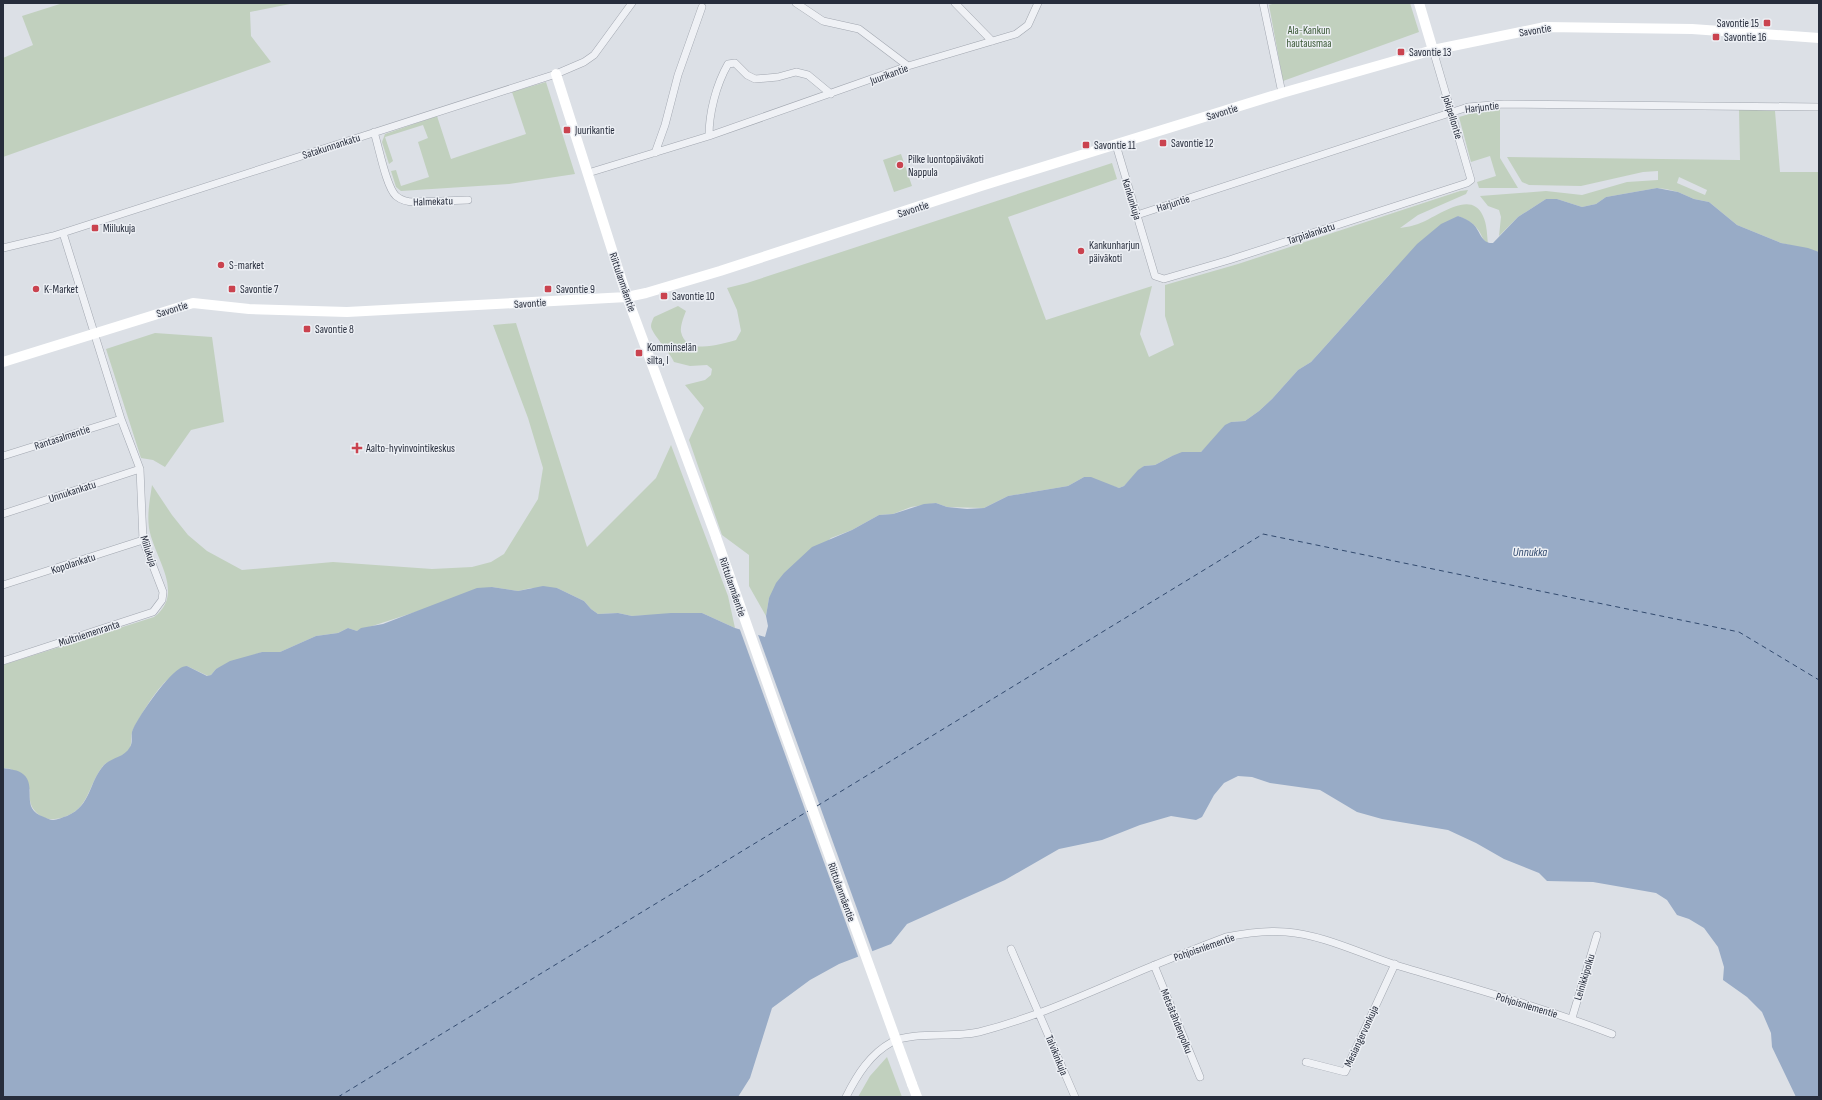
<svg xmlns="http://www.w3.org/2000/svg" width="1822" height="1100" font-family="'Sofia Sans Condensed',sans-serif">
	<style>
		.green { fill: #c1d0be; fill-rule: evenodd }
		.water { fill: #98abc6 }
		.pier { fill: #dce0e6 }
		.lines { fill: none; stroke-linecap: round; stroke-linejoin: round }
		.ferry { stroke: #324a6e; stroke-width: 1; stroke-dasharray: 5 4; stroke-linecap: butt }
		.street-casing { stroke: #a2a7b0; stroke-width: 8 }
		.street { stroke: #eff1f5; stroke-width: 7 }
		.secondary { stroke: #fff; stroke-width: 10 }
		.secondary-bridge { stroke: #fff; stroke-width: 10 }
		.poi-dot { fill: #ca434f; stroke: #eceff4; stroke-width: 1.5 }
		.labels { text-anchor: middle; stroke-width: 3; stroke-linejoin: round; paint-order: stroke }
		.poi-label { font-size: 11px; fill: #272d3c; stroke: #eceff4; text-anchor: start }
		.park-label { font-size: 11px; fill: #395734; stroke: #eceff4 }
		.street-label { font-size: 11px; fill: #272d3c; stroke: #eceff4 }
		.water-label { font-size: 12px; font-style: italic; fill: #324a6e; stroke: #eceff4 }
	</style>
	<rect width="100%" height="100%" fill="#dce0e6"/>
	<path class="green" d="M63,3H295L250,12L251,36L271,62L3,157V58L33,45L22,16Z
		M1275,3H1410L1419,32L1283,81L1269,5Z
		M546,82L575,174L509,184L401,191L396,187L391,171L396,170L401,186L429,177L418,142L428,138L423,125L385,137L393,161L389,164L382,142L385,134L437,116L451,159L526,134L512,92Z
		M1500,109V158L1518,188H1479L1477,182L1496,176L1490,156L1471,162L1459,117L1476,112Z
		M1739,109L1775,111L1780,172H1819V252L1781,243L1737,225L1709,202L1694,199L1678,192L1666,189L1657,188L1606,197L1596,204L1582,207L1557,199H1546L1518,217L1499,236L1501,217L1499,210L1488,206L1480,196L1546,191L1582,195L1627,182L1658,180V171L1643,172L1581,186L1529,185L1522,182L1507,157L1740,160ZM1679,177L1707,190L1705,195L1677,183Z
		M901,154L912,186L894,192L883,160Z
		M1112,163L1117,179L1008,217L1046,320L1152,286L1140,334L1149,357L1174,345L1165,316V285L1238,264L1460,191L1468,190L1466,194L1418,215L1400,228C1406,227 1413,226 1418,224C1436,218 1471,188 1483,216C1487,224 1487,235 1488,244C1483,240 1482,236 1479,231C1474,223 1466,219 1458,216L1389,275L1321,351L1311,362L1298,370L1272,399L1259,411L1245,421L1231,422L1201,452L1172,456L1155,465L1144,466L1124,486L1119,488L1084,477L1068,486L1008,496L984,508L947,507L936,503L911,507L893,514L879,515L852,530L831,538L769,598L766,616L749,586V555L722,535L689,440L704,408L685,385L705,380L711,375L712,369L707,365L690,366L674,362C670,352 651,333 651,326C651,323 653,319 654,317L678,306L686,311C684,316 680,326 681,332C686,356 721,344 736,340L741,331L737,310L727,288L747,283Z
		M516,323L587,547L656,478L671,445L728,596L735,628L702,613L632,616L618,613L598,614L591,609L584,601L557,588H531L518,591L492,587L357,631L348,628L338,633L316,636L280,652H262L216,669L211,675L208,676L187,666C180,671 172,676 165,682C154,693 140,716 133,730C129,738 134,745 127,753C121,759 109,759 103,766C87,786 90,810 61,818C53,820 45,820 38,814C30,807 29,800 30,790L11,769L3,768V665L154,617C186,593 154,558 149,528C147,513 150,499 152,485L172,515L188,535L207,551L242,570L333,562L432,569L472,567L491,562L504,554L538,499L543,468L528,418L493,325Z
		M155,333L212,337L224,422L191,430L165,467L153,460L141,458L106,349Z
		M887,1057L902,1097H858L870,1076Z"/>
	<path class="water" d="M1657,188L1678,192L1694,199L1709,202L1737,225L1781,243L1808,248L1819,252V1097H1796L1772,1047L1771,1033L1762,1012L1747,997L1723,980L1724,967L1718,947L1704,928L1689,919L1677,915L1667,900L1656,893L1593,882L1547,881L1539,873L1504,859L1476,843L1448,830L1382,819L1357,812L1320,790L1270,783L1252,777L1238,776L1224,783L1214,795L1202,817L1196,820L1171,816L1140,825L1102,840L1059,849L1005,880L907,924L891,944L839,964L810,980L772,1008L750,1078L738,1097H3V768C9,769 19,770 23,774C38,786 19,809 44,817C47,818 50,820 53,820C57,820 63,817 67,816C92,805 88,783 104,765C112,757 124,758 130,747C133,742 131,737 132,732C136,719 167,676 179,669C181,667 185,666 187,666L207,676L211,675L216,669L230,661L262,652H280L316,636L338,633L348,628L357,631L361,628L383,624L477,588L492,587L518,591L543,586L557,588L584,601L591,609L598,614L618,613L632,616L671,613H702L735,628L765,637L768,626L766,616L769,598L776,583L784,573L812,547L852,530L879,515L893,514L924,504L936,503L947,507L967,509L984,508L1008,496L1068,486L1084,477H1091L1119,488L1124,486L1138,470L1144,466L1155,465L1172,456L1182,452H1201L1225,425L1231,422L1245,421L1259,411L1272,399L1298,370L1311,362L1321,351L1417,244L1441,224L1458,216C1464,218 1468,220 1473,224C1480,230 1481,244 1493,243L1518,217L1546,199H1557L1582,207L1596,204L1606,197Z"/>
	<path class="pier" d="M739,627L757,632L873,953L859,959Z"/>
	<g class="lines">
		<path class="ferry" d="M817,806L1263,534L1739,632L1819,680
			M338,1097L808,811"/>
		<g class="street-casing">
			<path id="street" d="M796,3L823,21L859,29L908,66
				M955,3L992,41
				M1263,3L1282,93
				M374,132C379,147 386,187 396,196C401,200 407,202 414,202L468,200
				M709,136C709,113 716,85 728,64L735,63L747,75L755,79L778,77L796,72L808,75L831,94
				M1116,145L1155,276L1164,279L1229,260L1467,183L1471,180L1433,50
				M655,153L665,125L678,75L702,7
				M588,173L709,136L908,66L1016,34L1028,25L1038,3
				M1137,215L1468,107L1504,104L1819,107
				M3,248L53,236L556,74L584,62L594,55L632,3
				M3,456L121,419
				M3,514L140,469
				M3,585L143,540
				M3,661L153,612L162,600L163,592L143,540L140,469L121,419L63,233
				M1011,949L1075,1097
				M1154,965L1200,1077
				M1572,1018L1597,935
				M1306,1062L1345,1072L1395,964
				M846,1097C857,1075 870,1054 892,1042C913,1031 954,1038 979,1032C1030,1019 1077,998 1124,978C1158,963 1192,950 1226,937C1246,933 1265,930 1286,932C1324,935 1361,954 1396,965C1468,987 1542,1007 1612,1034"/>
		</g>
		<use href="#street" class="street"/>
		<path class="secondary" d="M1419,3L1433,50
			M556,74L627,297L716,537
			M3,362L193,303L249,309L347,312L627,297L646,293L720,271L981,186L1282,93L1433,50L1545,27L1692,29L1819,38
			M912,1084L917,1097"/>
		<path class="secondary-bridge" d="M716,537L782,725L912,1084"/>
	</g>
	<g class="poi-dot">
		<rect x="1763" y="19" width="8" height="8" rx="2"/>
		<rect x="1712" y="33" width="8" height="8" rx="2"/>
		<rect x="1397" y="48" width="8" height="8" rx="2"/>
		<rect x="563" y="126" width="8" height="8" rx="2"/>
		<rect x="1159" y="139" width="8" height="8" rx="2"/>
		<rect x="1082" y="141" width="8" height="8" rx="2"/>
		<circle cx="900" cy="165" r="4"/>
		<rect x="91" y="224" width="8" height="8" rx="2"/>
		<circle cx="1081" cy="251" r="4"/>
		<circle cx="221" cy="265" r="4"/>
		<circle cx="36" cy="289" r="4"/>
		<rect x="228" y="285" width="8" height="8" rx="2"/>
		<rect x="544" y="285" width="8" height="8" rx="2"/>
		<rect x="660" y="292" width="8" height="8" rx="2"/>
		<rect x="303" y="325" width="8" height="8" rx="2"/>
		<rect x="635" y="349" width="8" height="8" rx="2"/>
		<path d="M355 442h4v4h4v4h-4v4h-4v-4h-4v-4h4z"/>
	</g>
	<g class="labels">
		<g class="poi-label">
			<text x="1759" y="27" text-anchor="end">Savontie 15</text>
			<text x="1724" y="41">Savontie 16</text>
			<text x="1409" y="56">Savontie 13</text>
			<text x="575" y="134">Juurikantie</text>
			<text x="1171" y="147">Savontie 12</text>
			<text x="1094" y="149">Savontie 11</text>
			<text x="908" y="163">Pilke luontopäiväkoti<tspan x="908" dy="13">Nappula</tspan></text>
			<text x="103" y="232">Miilukuja</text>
			<text x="1089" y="249">Kankunharjun<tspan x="1089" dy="13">päiväkoti</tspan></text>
			<text x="229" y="269">S-market</text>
			<text x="44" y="293">K-Market</text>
			<text x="240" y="293">Savontie 7</text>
			<text x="556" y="293">Savontie 9</text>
			<text x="672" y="300">Savontie 10</text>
			<text x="315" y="333">Savontie 8</text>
			<text x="647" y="351">Komminselän<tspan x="647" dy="13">silta, I</tspan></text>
			<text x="366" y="452">Aalto-hyvinvointikeskus</text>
		</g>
		<g class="park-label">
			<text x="1309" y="34">Ala-Kankun<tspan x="1309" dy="13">hautausmaa</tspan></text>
		</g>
		<g class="street-label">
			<text transform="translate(1535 30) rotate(-9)" y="4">Savontie</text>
			<text transform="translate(889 74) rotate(-20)" y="4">Juurikantie</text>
			<text transform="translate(1482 107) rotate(-7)" y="4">Harjuntie</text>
			<text transform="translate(1222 112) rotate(-17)" y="4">Savontie</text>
			<text transform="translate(1453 117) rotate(73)" y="4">Jokipellontie</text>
			<text transform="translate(331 146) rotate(-18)" y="4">Satakunnankatu</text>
			<text transform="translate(1132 199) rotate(73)" y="4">Kankunkuja</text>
			<text transform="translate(433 201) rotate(-2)" y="4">Halmekatu</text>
			<text transform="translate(1173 203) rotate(-18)" y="4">Harjuntie</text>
			<text transform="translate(913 209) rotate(-18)" y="4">Savontie</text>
			<text transform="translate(1311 233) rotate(-18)" y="4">Tarpialankatu</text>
			<text transform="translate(623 282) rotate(71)" y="4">Riittulanmäentie</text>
			<text transform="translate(530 303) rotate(-4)" y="4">Savontie</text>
			<text transform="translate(172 309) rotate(-17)" y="4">Savontie</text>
			<text transform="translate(62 437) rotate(-18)" y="4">Rantasalmentie</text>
			<text transform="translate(72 491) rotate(-18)" y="4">Unnukankatu</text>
			<text transform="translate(149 551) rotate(72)" y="4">Miilukuja</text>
			<text transform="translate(73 563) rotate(-18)" y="4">Kopolankatu</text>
			<text transform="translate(733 587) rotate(71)" y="4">Riittulanmäentie</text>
			<text transform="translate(89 633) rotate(-18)" y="4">Multniemenranta</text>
			<text transform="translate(842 892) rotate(70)" y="4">Riittulanmäentie</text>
			<text transform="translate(1204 947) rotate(-19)" y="4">Pohjoisniementie</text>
			<text transform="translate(1584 977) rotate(-73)" y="4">Leinikkipolku</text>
			<text transform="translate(1527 1005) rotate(17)" y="4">Pohjoisniementie</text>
			<text transform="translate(1177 1021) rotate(68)" y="4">Metsätähdenpolku</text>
			<text transform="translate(1361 1036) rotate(-65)" y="4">Mesiangervonkuja</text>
			<text transform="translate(1057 1055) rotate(68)" y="4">Talvikinkuja</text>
		</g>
		<g class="water-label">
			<text x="1530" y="556">Unnukka</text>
		</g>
	</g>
	<rect width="1822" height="1100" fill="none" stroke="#272d3c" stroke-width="8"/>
</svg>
